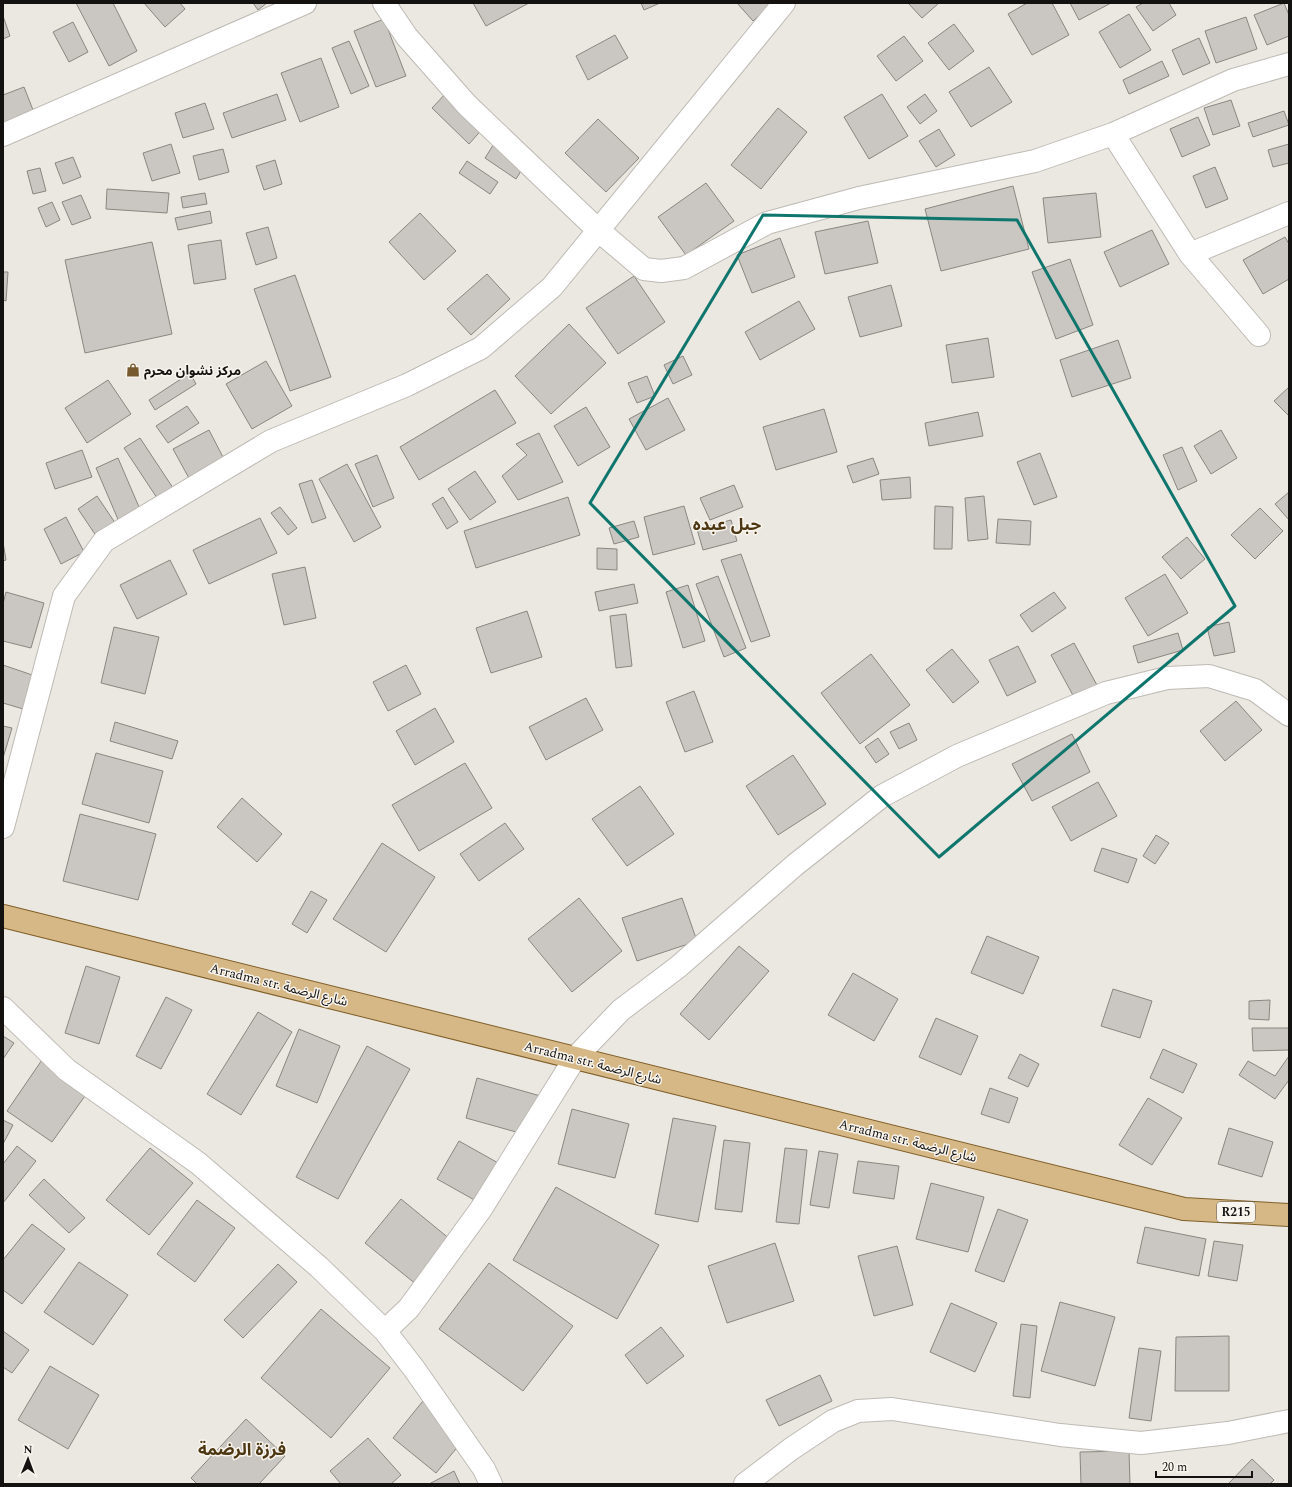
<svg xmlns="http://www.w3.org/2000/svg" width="1292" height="1487" font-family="Spectral,'Noto Sans Arabic',serif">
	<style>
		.building { fill: #cac6c1; stroke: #8a8781 }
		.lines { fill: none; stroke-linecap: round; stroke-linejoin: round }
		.minor-casing { stroke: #bebab4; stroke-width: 24 }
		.primary-casing { stroke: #805f28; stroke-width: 24 }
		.minor { stroke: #fff; stroke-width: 22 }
		.primary { stroke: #d6b886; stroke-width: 22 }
		.marked { fill: none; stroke: #0f766e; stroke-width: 3; stroke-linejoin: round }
		.labels { text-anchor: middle; stroke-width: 3; stroke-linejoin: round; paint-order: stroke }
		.shield { fill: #f8f4ee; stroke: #585653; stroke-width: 1 }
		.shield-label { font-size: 12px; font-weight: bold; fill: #141210 }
		.poi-label { font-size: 13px; font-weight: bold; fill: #141210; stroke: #f8f4ee; text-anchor: start }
		.street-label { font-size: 13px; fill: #141210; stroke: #f8f4ee }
		.district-label { font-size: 17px; font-weight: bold; fill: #4d3712; stroke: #f8f4ee }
	</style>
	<rect width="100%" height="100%" fill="#ebe7e1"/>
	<path class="building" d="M76,3H113L137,51L109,66Z
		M144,3H180L185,9L165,27Z
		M253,3H267L258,10Z
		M473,3H529L486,26Z
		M641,3H660L644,10Z
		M737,3H773L753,21Z
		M908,3H939L922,18Z
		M1027,3H1052L1069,35L1032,55L1008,14Z
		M1070,3H1111L1079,20Z
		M1143,3H1169L1176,15L1153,31L1136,7Z
		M1284,3L1289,15V36L1267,45L1254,15Z
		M1129,14L1151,50L1120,68L1099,32Z
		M3,16L10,36L3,39Z
		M1246,17L1257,49L1216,63L1205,31Z
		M384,19L406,76L376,87L354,31Z
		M73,22L88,52L69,62L53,32Z
		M954,24L974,51L949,70L928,43Z
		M615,35L628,58L588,80L576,56Z
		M904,36L923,61L896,81L877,56Z
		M1199,38L1210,63L1183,75L1172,50Z
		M349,41L369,86L351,94L332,48Z
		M321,58L339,107L300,122L281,73Z
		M1162,61L1169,76L1129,94L1123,80Z
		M989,67L1012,102L971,127L949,92Z
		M24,87L35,115L3,127V95Z
		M448,91L485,126L469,144L432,108Z
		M277,94L286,120L232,138L223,113Z
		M882,94L908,136L869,159L844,117Z
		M925,94L937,111L920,124L907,107Z
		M1231,100L1240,126L1213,135L1204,108Z
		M205,103L214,129L183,138L175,113Z
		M778,108L807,132L761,189L731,165Z
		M1284,111L1289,125L1253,137L1248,123Z
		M1198,117L1210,145L1182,157L1170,129Z
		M598,119L639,158L606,192L565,153Z
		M939,129L955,155L936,167L919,141Z
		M502,131L533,152L516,179L485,158Z
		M171,144L180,173L152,181L143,153Z
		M1289,144V163L1273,167L1268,150Z
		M223,149L229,172L199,180L193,156Z
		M73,157L81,177L63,184L55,163Z
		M275,160L282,184L264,190L256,166Z
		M467,161L498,182L490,194L459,173Z
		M1215,167L1228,199L1206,208L1193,176Z
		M40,168L46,191L33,194L27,171Z
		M706,183L734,221L686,255L658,217Z
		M1013,186L1029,249L941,271L925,209Z
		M107,189L169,193L167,213L106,209Z
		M205,193L207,204L183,208L181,197Z
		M1096,193L1101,237L1048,243L1043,198Z
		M81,195L91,218L72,225L62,202Z
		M52,202L60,220L46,227L38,208Z
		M210,211L212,223L178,230L175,218Z
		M420,213L456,251L424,280L389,242Z
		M868,221L878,263L825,274L815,232Z
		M268,227L277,258L256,265L246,233Z
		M1152,230L1169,264L1120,287L1104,252Z
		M1285,237L1289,244V279L1263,294L1243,260Z
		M780,238L795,277L752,293L737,255Z
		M221,240L226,279L194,284L188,245Z
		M152,242L172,334L85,353L65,260Z
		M1070,259L1093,325L1056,339L1032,272Z
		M3,272H8L6,301L3,300Z
		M487,274L510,299L471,335L447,309Z
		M295,275L331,377L290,391L254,289Z
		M634,276L665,322L618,354L586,308Z
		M891,285L902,326L860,337L848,297Z
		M799,301L815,329L760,360L745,332Z
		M569,324L606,363L551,414L515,376Z
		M988,338L994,377L952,383L946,345Z
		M1118,340L1131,378L1072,397L1060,360Z
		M683,356L692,375L673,384L664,365Z
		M266,361L292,406L252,429L226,384Z
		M190,373L196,384L155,410L149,400Z
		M647,376L655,396L637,403L628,383Z
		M108,380L131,414L87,443L65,408Z
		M1289,387V416L1274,401Z
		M495,390L516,423L419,480L400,447Z
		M668,398L685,430L646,450L629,419Z
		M187,406L199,423L168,443L156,426Z
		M586,407L610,447L578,466L554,426Z
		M824,409L837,452L776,470L763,427Z
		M978,412L983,436L929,446L925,423Z
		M209,430L225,461L190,480L173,449Z
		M1221,430L1237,458L1211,474L1194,446Z
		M539,433L563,482L518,500L502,476L527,455L516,444Z
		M140,438L179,497L163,507L124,448Z
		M1182,447L1197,481L1178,490L1163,455Z
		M82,450L92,477L55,489L46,463Z
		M1040,453L1057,497L1034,505L1017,462Z
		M377,455L394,498L373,507L355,464Z
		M118,458L145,521L123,531L96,468Z
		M873,458L879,474L853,483L847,466Z
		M347,464L381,527L354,542L319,479Z
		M475,471L496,502L470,520L448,489Z
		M910,477L911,498L882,500L880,480Z
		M312,480L326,518L312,523L299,484Z
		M734,485L743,507L710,520L700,498Z
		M1289,492V520L1275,504Z
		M97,496L126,539L107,552L78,509Z
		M984,496L988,539L968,541L965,498Z
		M443,497L458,522L447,529L432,504Z
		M568,497L580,535L476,568L464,531Z
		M684,506L695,544L653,555L644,517Z
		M935,506L953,507L952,549H934Z
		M280,507L297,528L288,535L271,513Z
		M1260,508L1283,531L1255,559L1231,535Z
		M66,517L84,552L61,564L44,529Z
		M260,518L277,553L209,584L193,550Z
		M998,519L1031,521L1030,545L996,543Z
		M731,520L737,541L703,550L697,529Z
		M634,521L639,537L614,544L609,528Z
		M1187,537L1205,559L1181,579L1162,557Z
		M3,542L6,560L3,561Z
		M597,548L617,549V570L597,569Z
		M741,554L770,636L751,642L721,560Z
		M170,560L187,594L137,619L120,585Z
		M305,567L316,618L284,625L272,574Z
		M1165,574L1188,613L1148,636L1125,598Z
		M718,576L746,648L724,657L696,584Z
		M634,584L638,603L599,611L595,592Z
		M688,585L705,641L683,648L666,592Z
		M6,592L44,603L31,648L3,641V604Z
		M1054,592L1066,608L1032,632L1020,615Z
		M527,611L542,657L491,673L476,628Z
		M626,614L632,666L616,668L610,616Z
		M1229,622L1235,652L1214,656L1207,627Z
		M114,627L159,637L145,694L101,683Z
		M1178,633L1183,650L1138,663L1133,646Z
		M1074,643L1098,687L1075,699L1051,655Z
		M1018,646L1036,682L1007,696L989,660Z
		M952,649L979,682L953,703L926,670Z
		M871,654L910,705L860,744L821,693Z
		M3,665L41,678L30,711L3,703Z
		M406,665L421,694L388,711L373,682Z
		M694,691L713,742L685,752L666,702Z
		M586,698L603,730L546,760L529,727Z
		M1236,701L1262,730L1225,761L1200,731Z
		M435,708L454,742L415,765L396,731Z
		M115,722L178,741L172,759L110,741Z
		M909,723L917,740L899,749L890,732Z
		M3,726L12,728L3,758Z
		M1072,734L1090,772L1032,801L1012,764Z
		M878,738L889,754L876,763L865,747Z
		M96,753L163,771L149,823L82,804Z
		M793,755L826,804L778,835L746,786Z
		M465,763L492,808L419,851L392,805Z
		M1098,782L1117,816L1071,841L1052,807Z
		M640,786L674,834L627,866L592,819Z
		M242,798L282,834L257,862L217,827Z
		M80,814L156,834L138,900L63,881Z
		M505,823L524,849L479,881L460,854Z
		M1156,835L1169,843L1155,864L1143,856Z
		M382,843L435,877L386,952L333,919Z
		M1102,848L1137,859L1128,883L1094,871Z
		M311,891L327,900L307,933L292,924Z
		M579,898L622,951L572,992L528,939Z
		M682,898L697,941L637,961L622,918Z
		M987,936L1039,957L1023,994L971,973Z
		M739,946L769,971L709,1040L680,1014Z
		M86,966L120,977L99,1044L65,1033Z
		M853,973L898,999L874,1041L828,1015Z
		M1113,989L1152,1001L1140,1038L1101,1026Z
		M166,997L192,1010L161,1069L136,1056Z
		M1270,1000L1269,1020L1249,1019V1001Z
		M258,1012L292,1032L241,1115L207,1094Z
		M936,1018L978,1036L961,1075L919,1057Z
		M1252,1028H1289V1050L1253,1051Z
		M299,1029L340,1046L317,1103L276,1086Z
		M3,1036L14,1043L3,1059Z
		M367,1046L410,1069L338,1199L296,1177Z
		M1163,1049L1197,1064L1183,1093L1150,1078Z
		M1020,1054L1039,1064L1028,1087L1008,1078Z
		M1289,1056V1080L1275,1099L1239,1075L1248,1061L1275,1076Z
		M44,1057L90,1089L52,1142L7,1111Z
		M477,1078L544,1097L534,1137L466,1118Z
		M990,1088L1018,1098L1009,1123L981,1114Z
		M1148,1098L1182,1118L1152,1165L1119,1145Z
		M572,1109L629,1124L615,1178L558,1164Z
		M673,1118L716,1126L698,1222L655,1214Z
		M3,1120L13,1125L3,1144Z
		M1229,1128L1273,1142L1262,1177L1218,1164Z
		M724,1140L750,1143L742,1212L715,1209Z
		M459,1141L500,1164L478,1202L437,1179Z
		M17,1146L36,1161L3,1203V1164Z
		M150,1148L193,1183L149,1235L106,1200Z
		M785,1148L807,1150L799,1224L776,1222Z
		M819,1151L838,1154L829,1208L810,1205Z
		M858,1161L899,1166L894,1199L853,1193Z
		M44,1179L85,1218L69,1233L29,1195Z
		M931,1183L984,1197L968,1252L916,1239Z
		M556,1187L659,1245L617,1319L513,1260Z
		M401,1199L462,1249L427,1293L365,1243Z
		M197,1200L235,1228L195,1282L157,1254Z
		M998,1209L1028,1220L1004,1282L975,1271Z
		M32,1224L65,1249L22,1304L3,1290V1260Z
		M1145,1227L1206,1239L1199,1276L1137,1263Z
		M1214,1241L1243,1245L1237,1281L1208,1276Z
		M775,1243L794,1301L727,1323L708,1266Z
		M897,1246L913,1305L874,1316L858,1256Z
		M79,1262L128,1295L93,1345L44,1312Z
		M489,1263L573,1326L523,1391L439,1329Z
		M278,1264L297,1282L243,1338L224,1320Z
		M1060,1302L1115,1317L1095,1386L1041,1371Z
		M951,1303L997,1323L975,1372L930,1352Z
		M321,1309L390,1368L331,1438L261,1378Z
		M1021,1324L1037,1326L1030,1398L1013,1396Z
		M661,1327L684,1356L647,1384L625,1355Z
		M3,1331L29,1350L12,1373L3,1367Z
		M1229,1336V1391H1175L1176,1337Z
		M1139,1348L1161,1351L1151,1421L1129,1418Z
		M50,1366L99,1395L68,1449L18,1420Z
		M820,1375L832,1401L779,1426L766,1400Z
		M427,1396L470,1432L436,1473L393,1438Z
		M246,1419L285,1456L259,1484H197L191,1478Z
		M368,1438L401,1475L391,1484H341L330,1471Z
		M1129,1451L1130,1484H1081L1080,1452Z
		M1252,1459L1274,1480L1270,1484H1228Z
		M454,1471L460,1484H429Z"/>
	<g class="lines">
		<g class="minor-casing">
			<path id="minor" d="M384,3L407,37L467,105L598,230L644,269L661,271L684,268L767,223L859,198L1035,161L1113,134L1233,80L1289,64
				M1113,134L1190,254L1259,335
				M3,135L305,3
				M1190,254L1289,213
				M3,827L64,596L104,541L271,441L407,385L481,348L552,287L784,3
				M3,1008L67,1070L198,1163L319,1267L385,1331L415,1370L484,1469L491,1484
				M385,1331L409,1308L481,1209L575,1058L621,1010L678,967L795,865L882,796L957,756L1106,693L1167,678L1209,676L1255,690L1289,715
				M745,1484L791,1449L833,1421L858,1411L892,1409L1060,1435L1141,1443L1228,1433L1289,1421"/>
		</g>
		<g class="primary-casing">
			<path id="primary" d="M3,916L1184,1209L1289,1215"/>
		</g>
		<use href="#minor" class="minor"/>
		<use href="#primary" class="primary"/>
	</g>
	<path class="marked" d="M763,215L1017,220L1235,606L939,857L590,503Z"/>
	<defs>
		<g id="shop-bare" transform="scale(1.08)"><path d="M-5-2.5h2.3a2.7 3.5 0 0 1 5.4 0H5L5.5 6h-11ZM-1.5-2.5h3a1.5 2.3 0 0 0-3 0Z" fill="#775a2e" stroke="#f8f4ee" stroke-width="2.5" paint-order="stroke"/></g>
	</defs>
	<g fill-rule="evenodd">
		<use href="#shop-bare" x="133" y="370"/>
	</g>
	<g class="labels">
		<rect class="shield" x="1217" y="1202" width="38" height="20" rx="3"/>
		<g class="shield-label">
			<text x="1236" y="1216">R215</text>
		</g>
		<g class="poi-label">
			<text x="144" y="375">مركز نشوان محرم</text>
		</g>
		<g class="street-label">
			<text transform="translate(279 984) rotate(14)" y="5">Arradma str. شارع الرضمة</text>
			<text transform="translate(593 1062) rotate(14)" y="5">Arradma str. شارع الرضمة</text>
			<text transform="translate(908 1140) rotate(14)" y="5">Arradma str. شارع الرضمة</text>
		</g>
		<g class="district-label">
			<text x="727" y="530">جبل عبده</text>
			<text x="242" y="1455">فرزة الرضمة</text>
		</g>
	</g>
	<rect width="1292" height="1487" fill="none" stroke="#141210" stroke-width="8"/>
	<g transform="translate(28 1459) rotate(1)" stroke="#f8f4ee" stroke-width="3" paint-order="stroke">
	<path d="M0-3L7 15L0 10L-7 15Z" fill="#141210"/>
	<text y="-6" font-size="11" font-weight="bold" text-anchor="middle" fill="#141210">N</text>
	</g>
	<path d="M1156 1471v6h96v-6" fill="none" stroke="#141210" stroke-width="2"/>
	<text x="1162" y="1471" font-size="12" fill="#141210" stroke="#f8f4ee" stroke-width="3" paint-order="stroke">20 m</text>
</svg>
